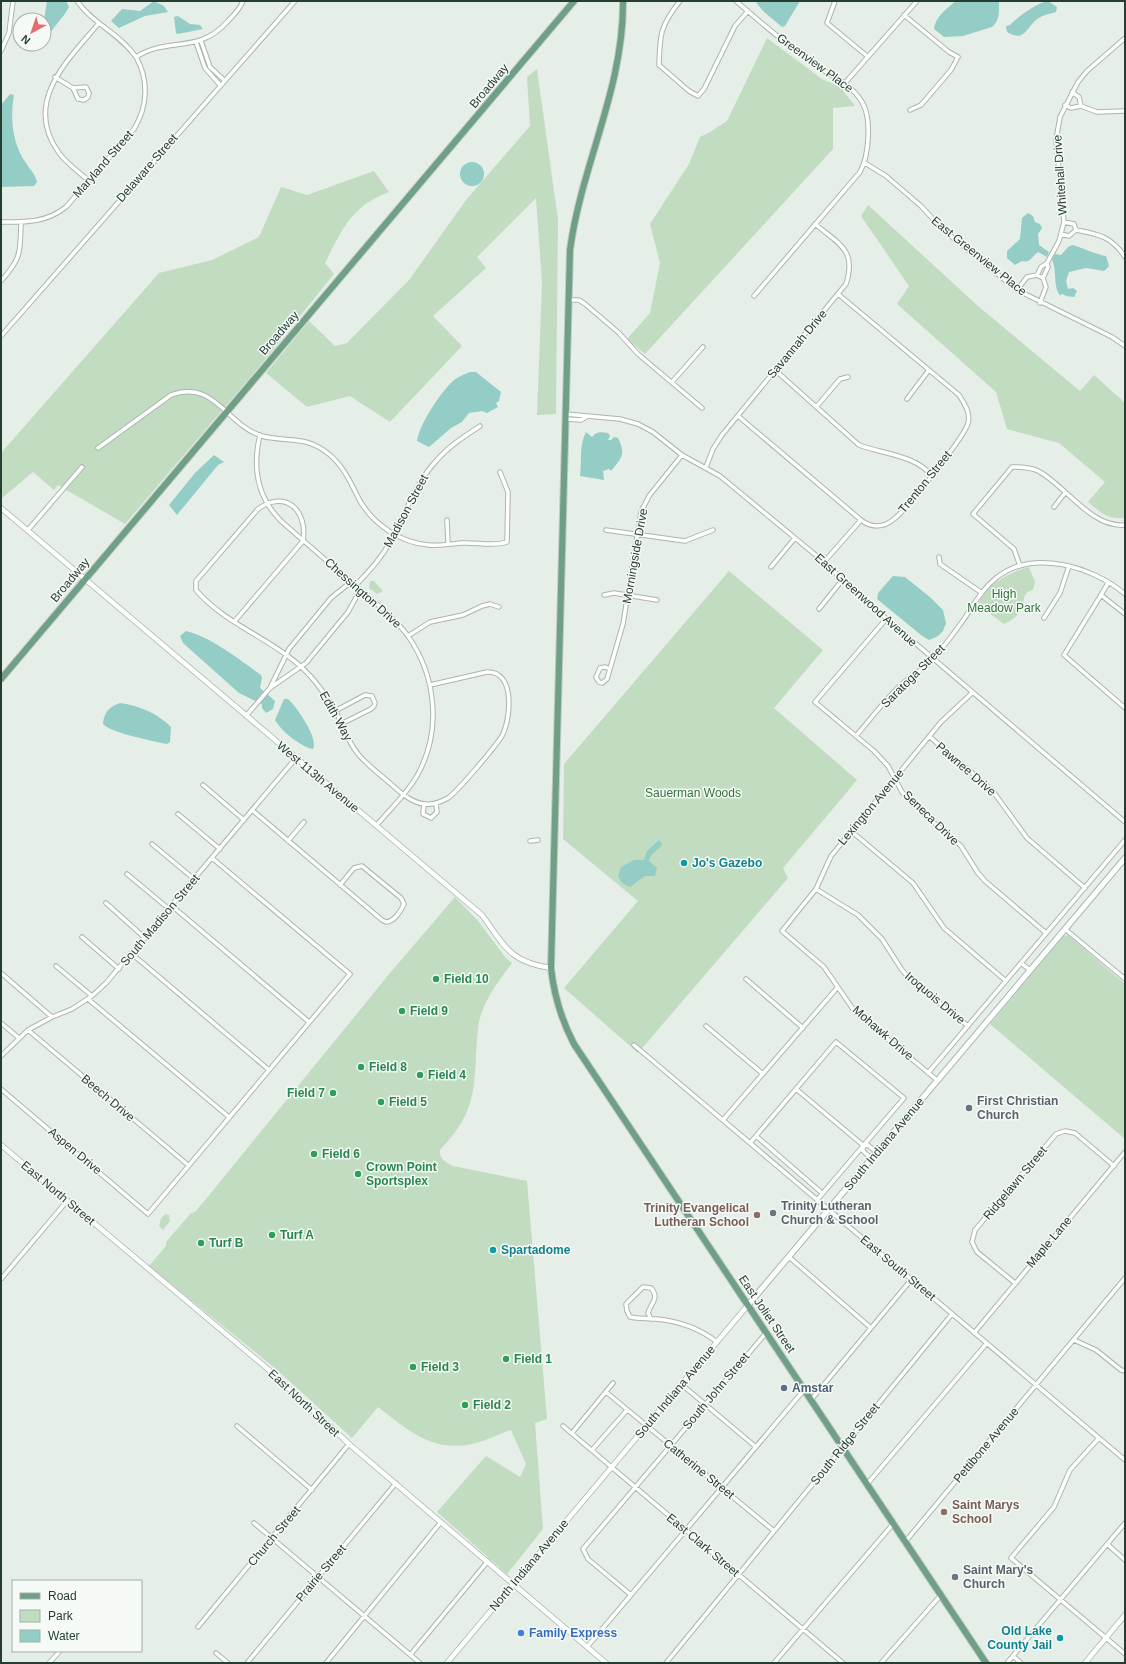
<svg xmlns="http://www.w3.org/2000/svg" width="1126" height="1664" font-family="Helvetica,sans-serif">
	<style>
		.green { fill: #c1dcc1 }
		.water { fill: #94cdc6 }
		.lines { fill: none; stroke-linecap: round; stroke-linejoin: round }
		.minor-casing { stroke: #a9b6ad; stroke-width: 5.5 }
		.tertiary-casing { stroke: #a9b6ad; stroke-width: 6 }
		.secondary-casing { stroke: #a5b8ad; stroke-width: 7 }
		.primary-casing { stroke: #c2c9c5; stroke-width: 8 }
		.minor { stroke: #fff; stroke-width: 3.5 }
		.tertiary { stroke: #fff; stroke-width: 4.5 }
		.secondary { stroke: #fff; stroke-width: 5 }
		.primary { stroke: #6f9f85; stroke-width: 6 }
		.culture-dot { fill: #0f9aa8; stroke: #f6faf7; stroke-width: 1.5 }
		.leisure-dot { fill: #2e9e5b; stroke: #f6faf7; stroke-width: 1.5 }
		.worship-dot { fill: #6b7280; stroke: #f6faf7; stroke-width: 1.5 }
		.education-dot { fill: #8d6e63; stroke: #f6faf7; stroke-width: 1.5 }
		.service-dot { fill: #5c6f8a; stroke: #f6faf7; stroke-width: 1.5 }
		.shop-dot { fill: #3f7fe0; stroke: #f6faf7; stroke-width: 1.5 }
		.labels { text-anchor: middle; stroke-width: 3; stroke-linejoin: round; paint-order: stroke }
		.street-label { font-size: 12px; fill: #263e31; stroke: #f6faf7 }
		.park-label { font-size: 12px; fill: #34713b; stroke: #f6faf7 }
		.culture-label { font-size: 12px; font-weight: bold; fill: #0d838f; stroke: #f6faf7; text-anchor: start }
		.leisure-label { font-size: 12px; font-weight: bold; fill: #27864d; stroke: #f6faf7; text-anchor: start }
		.worship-label { font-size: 12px; font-weight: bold; fill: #5b616d; stroke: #f6faf7; text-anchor: start }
		.education-label { font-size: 12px; font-weight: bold; fill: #785e54; stroke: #f6faf7; text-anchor: end }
		.service-label { font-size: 12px; font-weight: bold; fill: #4e5e75; stroke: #f6faf7; text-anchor: start }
		.shop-label { font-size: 12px; font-weight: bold; fill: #366cbe; stroke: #f6faf7; text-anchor: start }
	</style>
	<rect width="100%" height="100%" fill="#e6eee8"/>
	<path class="green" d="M767,38L822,79L840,87L855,106L833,108V149L645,354L627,339L650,313L660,263L650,224L689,164L700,137L710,132L727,121Z
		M537,69L558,220L556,414L537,415L542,283L536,198L477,257L486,268L433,316L462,346L390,422L350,396L307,407L266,373L309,321L335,346L347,343L409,280L466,200L530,126L527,77Z
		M374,171L389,192C351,206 342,230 325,263L334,274L259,367L125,524L58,485L54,490L33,472L1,499V453L159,273L212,260L259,237L281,187L307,195Z
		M868,205L978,306L1080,391L1094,375L1125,403V518C1108,520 1100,512 1088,502L1105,482L1059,443L1007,429L996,392L897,304L909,286L861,216Z
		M1029,567L1035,582L1033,590C1022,593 1025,599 1022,607C1019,616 1011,621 1004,624L978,605C986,585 1009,572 1029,567Z
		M729,571L823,650L774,708L857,780L783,868L788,878L638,1053L564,988L638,901L563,839L564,764Z
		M370,581H374L383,591L377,594L369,588Z
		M455,897L479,922L505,957L512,963C499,981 484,999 479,1022C477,1033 477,1044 476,1055C474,1099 471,1117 440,1150C439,1159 446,1162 453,1166L527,1181L547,1419L535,1423L543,1529L507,1574L437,1512L486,1456L520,1477L526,1464L511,1430C499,1434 488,1440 476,1443C434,1454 409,1431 378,1407L352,1438L276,1369L149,1266L166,1246V1242L191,1213L195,1212L206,1199L390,973Z
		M1068,935L1125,984V1139L990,1024L1064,936Z
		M166,1214L169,1215L170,1221L163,1230L159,1226L161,1218Z"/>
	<path class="water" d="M47,1H66L69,7C62,20 51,29 44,42V20Z
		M154,1L164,6L168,12L145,16L119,28L111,21L122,9L140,11Z
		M755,1H800L785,26L782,27L763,11Z
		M956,1H999C999,10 1000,21 992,27L963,36L944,37L934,29C935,17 947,8 956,1Z
		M1048,1L1057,7L1056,12C1049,14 1042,15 1036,20C1025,30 1024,42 1007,32L1006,26L1010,25C1018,17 1036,3 1048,1Z
		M178,16L190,24L200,25L203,29L178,34L176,33L174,17Z
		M10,94L14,95C10,118 12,143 26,163C30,170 35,173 37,182L34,186L1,187V105Z
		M460 174a12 12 0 1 1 24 0a12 12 0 1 1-24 0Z
		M1028,213L1033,216L1035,222L1040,224L1042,228L1038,234L1039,245L1049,252L1047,257L1038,252C1031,257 1031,263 1022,261L1015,265L1007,258V251L1020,239L1022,218Z
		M1072,245C1084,248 1094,254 1106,256L1109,266L1104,271L1086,268L1069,272L1066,281L1068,289L1073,288L1077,291L1074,297L1066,296L1063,294L1060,295C1053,288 1057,269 1052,260L1055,254L1061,255L1068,247Z
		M470,372H476L501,392L499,401L496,403L498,407L487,413L482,411L469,413L462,422L451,428L429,447L417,441C420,423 440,393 454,380C458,377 465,374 470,372Z
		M586,432L592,437C597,431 601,432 608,433L610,436L608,440H611L614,437L618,438C626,454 622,458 611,471L609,469L603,471L604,480L580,476C582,461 579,445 586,432Z
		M214,455L224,462L218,465L177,515L169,505L195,473Z
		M893,576L905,577L931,598L943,610L946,623L943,631L938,636L929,640L921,635L877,599L878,593Z
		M186,631C211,637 240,660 261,675L262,678L260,688L275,701L273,709L266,713L262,708V704L239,693L183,643L180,636Z
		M284,699H288C297,707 319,739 313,749C301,747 281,731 275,720Z
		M120,703C140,706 157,713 171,727L170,742L167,744C153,741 111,733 103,724C104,712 109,707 120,703Z
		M659,840L662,844C659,851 650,852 649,861L657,868L655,876H645L630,887L622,883L618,876L621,867L634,860H644L647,851Z"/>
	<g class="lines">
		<g class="minor-casing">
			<path id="minor" d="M77,1C92,23 120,34 136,57
				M680,1C660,26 660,34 659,65L689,91L698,96L704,89L735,26L748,11
				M736,1C760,22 784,42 809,61C827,74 850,82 862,102C872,118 869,156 860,172L754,296
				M835,1L827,23L867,56
				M904,15L949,52L958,57L951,70L921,105L910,110
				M201,41L210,67L224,80
				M196,42L205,68L220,85
				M1,51L9,33L13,1
				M55,77L73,88L86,87L89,93L88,97L84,100L78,99L73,88
				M845,83L917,1
				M1072,92L1079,97L1081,106
				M1065,105L1071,108L1081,106L1097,112L1125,111
				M865,163L886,176L921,206L942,229L1017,290L1112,337L1125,346
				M89,181C79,172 67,164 59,153C22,102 68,60 99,23
				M1,222C25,222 46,223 66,207L134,129C148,106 149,80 136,57C169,36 198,55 228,21C234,15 240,9 243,1
				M1064,222L1074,224L1076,230
				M1061,234L1069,236L1076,230C1099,234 1112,237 1125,257
				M1037,275L1041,267L1047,263L1059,241L1064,222L1056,140L1060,117L1078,82L1087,71L1125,38
				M1,281C22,258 20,252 21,222
				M1017,290L1027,277L1037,275L1043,278
				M568,300H579L585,304L618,332L638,354L702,408
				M1040,303L1046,287L1043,278L1048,267L1047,263
				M1,336L295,1
				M775,370L859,445C883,454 915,455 931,475
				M672,382L703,347
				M907,399L929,370
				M817,406L840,379L848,377
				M565,414L620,419L638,424L653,432L682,455L720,476L824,562L854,591L1125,822
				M738,416L861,520C871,528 884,528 894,519C906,510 966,435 968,423C971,413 964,403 959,395L838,294
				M566,419L581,420L586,417
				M260,435C252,468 257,497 281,521C306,543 330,564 355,585C373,601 393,616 408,636C436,676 442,730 418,774C408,793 390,809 376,826
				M98,448L171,395C215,379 226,425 262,436C288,443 305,434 330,455C345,468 351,484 360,501C374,525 401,543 429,545C440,546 451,544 462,543C476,542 494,547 507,542L508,492L500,472
				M706,467L713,449L722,435L846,284C857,250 839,244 815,224
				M1054,507L1065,493
				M447,520L448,544
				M28,530L82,467
				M606,530L685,541L713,530
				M939,557L940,564L982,593
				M824,562L861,520
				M1020,566L1014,549L973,514L1012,467C1021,467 1032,467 1040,472C1066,487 1092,528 1125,525
				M771,567L795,538
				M356,585C368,572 381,559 390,542C405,515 415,483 437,460C449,446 465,436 480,426
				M604,595L614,593L657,600
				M1101,595L1108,583
				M819,609L843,579
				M1125,614L1101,595L1064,655L1125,708
				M1044,618L1060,593L1069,566
				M886,619L815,702L874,751L888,766L902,792L916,807L961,846L978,873L985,881L1046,933
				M234,622L303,541C308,510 285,489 258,509L196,581V590C230,630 284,641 317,684C324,693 331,702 336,712C343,726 348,742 358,754C368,766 381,775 392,785C401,793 412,803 425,804C434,805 441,802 448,798C457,792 498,744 503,734C511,716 515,671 487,672L430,685
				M408,636L430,622L463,615L482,606L490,604L499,607
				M610,669L605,667L600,668L596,677L599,682L602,683L607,679L623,624L641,512L649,496L682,455
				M270,688L289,649L331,598L347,585H355
				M335,711L365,695L372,696L375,703L374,706L371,709L341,724
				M246,716L270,688L306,663L348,612L358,594L356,586
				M856,736C871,719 885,699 902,684C912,675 924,669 933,659C942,649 951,637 959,626C971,610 980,591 996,578C1033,548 1093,567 1125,594
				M930,737L992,790L1027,838L1085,888
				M203,785L244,820
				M424,804L423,814L431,818L437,812L436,804
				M252,810L382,920L386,922C394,922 401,911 404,904L401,898L362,866L354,868L340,885
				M178,814L220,849
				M851,831L913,883L944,928L1006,981
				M288,841L304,822
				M530,841L538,840
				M152,844L194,879
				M127,874L169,909
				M816,889L858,915L882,939L902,970L912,981L968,1026
				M106,903L145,938
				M172,906L309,1022
				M1065,929L1125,979
				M82,937L119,969
				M132,954L269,1070
				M1021,963L1030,970
				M56,966L92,996
				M1,973L52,1017
				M746,979L803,1028
				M88,999L229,1117
				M1,1023L19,1038
				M706,1026L763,1074
				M28,1030L188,1165
				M634,1045L1125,1460
				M1,1056L28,1030L52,1017L72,1009L92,996L106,983L296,758
				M928,1073L1125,840
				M937,1080L855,1012L824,967L782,931L816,889L831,856L941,722L972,693
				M1,1089L148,1214L350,974L212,858
				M796,1089L864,1146L868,1145L877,1153
				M723,1120L837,988
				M756,1136L822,1193
				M750,1143L836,1042L904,1098L817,1200
				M863,1147V1151L872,1159
				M789,1257L871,1328
				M1,1279L67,1201
				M1015,1283L977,1252L972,1242L975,1230L1056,1134L1065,1131L1075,1133L1114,1166
				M651,1319L648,1313C651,1303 660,1298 651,1288L643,1287L626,1304L627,1311L630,1317C639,1319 647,1318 656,1319C678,1321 699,1328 717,1342
				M974,1333L1125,1152
				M1074,1340L1096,1350L1121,1370L1125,1371
				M681,1384L756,1447
				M606,1392L774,1531
				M811,1400L911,1280
				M237,1426L312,1490
				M563,1426L843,1663
				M572,1433L613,1383
				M1099,1438L1070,1470L1054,1507L1011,1558L1125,1654
				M592,1450L627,1410
				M868,1483L987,1343
				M254,1523L420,1663
				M905,1542L1125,1278
				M1107,1544L1125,1560
				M631,1595L588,1559L583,1549L766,1333
				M198,1627L349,1444
				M587,1647L804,1390
				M216,1653L228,1663
				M411,1654L488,1561
				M1013,1656L1021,1663
				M49,1663L60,1651
				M247,1663L396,1483
				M326,1663L441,1522
				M666,1663L952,1314
				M774,1663L893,1524
				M881,1663L941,1595
				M1007,1663L1125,1523"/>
		</g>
		<g class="tertiary-casing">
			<path id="tertiary" d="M1,508L482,915C505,946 509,962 551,968
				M1,1145L269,1370L349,1444L606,1663
				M447,1663L748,1305
				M1085,1663L1125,1615"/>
		</g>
		<g class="secondary-casing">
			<path id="secondary" d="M748,1305L1125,858"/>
		</g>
		<g class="primary-casing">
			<path id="primary" d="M623,1C624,88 581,166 570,250L551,968C554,996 561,1019 574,1044L986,1663
				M1,679L574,1"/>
		</g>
		<use href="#minor" class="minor"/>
		<use href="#tertiary" class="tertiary"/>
		<use href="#secondary" class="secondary"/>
		<use href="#primary" class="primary"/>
	</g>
	<g class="culture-dot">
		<circle cx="684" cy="863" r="4"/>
		<circle cx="493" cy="1250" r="4"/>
		<circle cx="1060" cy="1638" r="4"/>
	</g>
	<g class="leisure-dot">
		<circle cx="436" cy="979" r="4"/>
		<circle cx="402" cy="1011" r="4"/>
		<circle cx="361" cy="1067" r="4"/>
		<circle cx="420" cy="1075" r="4"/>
		<circle cx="333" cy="1093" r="4"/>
		<circle cx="381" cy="1102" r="4"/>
		<circle cx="314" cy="1154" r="4"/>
		<circle cx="358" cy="1174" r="4"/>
		<circle cx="272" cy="1235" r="4"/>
		<circle cx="201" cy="1243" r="4"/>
		<circle cx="506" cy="1359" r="4"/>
		<circle cx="413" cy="1367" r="4"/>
		<circle cx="465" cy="1405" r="4"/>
	</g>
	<g class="worship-dot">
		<circle cx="969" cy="1108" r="4"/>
		<circle cx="773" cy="1213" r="4"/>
		<circle cx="955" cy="1577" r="4"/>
	</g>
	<g class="education-dot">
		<circle cx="757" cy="1215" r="4"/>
		<circle cx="944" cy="1512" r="4"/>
	</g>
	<circle class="service-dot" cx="784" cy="1388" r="4"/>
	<circle class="shop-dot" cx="521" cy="1633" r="4"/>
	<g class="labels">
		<g class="street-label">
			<text transform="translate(815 63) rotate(36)" y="4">Greenview Place</text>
			<text transform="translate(489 86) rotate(-50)" y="4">Broadway</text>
			<text transform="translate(103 164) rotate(-49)" y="4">Maryland Street</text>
			<text transform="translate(147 168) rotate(-49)" y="4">Delaware Street</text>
			<text transform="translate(1060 175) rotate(-94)" y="4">Whitehall Drive</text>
			<text transform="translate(979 256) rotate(39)" y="4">East Greenview Place</text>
			<text transform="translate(279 333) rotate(-49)" y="4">Broadway</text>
			<text transform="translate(797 344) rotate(-50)" y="4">Savannah Drive</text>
			<text transform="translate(925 482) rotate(-51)" y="4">Trenton Street</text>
			<text transform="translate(406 511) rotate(-62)" y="4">Madison Street</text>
			<text transform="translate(635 556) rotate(-80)" y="4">Morningside Drive</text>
			<text transform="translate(70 580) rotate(-50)" y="4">Broadway</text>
			<text transform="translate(363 593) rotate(42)" y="4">Chessington Drive</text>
			<text transform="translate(866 600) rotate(42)" y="4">East Greenwood Avenue</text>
			<text transform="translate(913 676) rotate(-45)" y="4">Saratoga Street</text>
			<text transform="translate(336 716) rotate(61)" y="4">Edith Way</text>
			<text transform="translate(966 769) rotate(41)" y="4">Pawnee Drive</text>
			<text transform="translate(318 777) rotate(40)" y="4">West 113th Avenue</text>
			<text transform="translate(871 807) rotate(-50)" y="4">Lexington Avenue</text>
			<text transform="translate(931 818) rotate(44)" y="4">Seneca Drive</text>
			<text transform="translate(160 920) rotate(-50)" y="4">South Madison Street</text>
			<text transform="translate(935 998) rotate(40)" y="4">Iroquois Drive</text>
			<text transform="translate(883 1033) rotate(41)" y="4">Mohawk Drive</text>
			<text transform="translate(108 1098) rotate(40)" y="4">Beech Drive</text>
			<text transform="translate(884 1144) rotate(-50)" y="4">South Indiana Avenue</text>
			<text transform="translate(75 1151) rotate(40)" y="4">Aspen Drive</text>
			<text transform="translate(1015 1183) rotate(-50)" y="4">Ridgelawn Street</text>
			<text transform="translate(58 1193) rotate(40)" y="4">East North Street</text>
			<text transform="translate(1049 1242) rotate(-50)" y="4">Maple Lane</text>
			<text transform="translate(898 1268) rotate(40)" y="4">East South Street</text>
			<text transform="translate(767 1314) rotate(56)" y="4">East Joliet Street</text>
			<text transform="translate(716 1391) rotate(-50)" y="4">South John Street</text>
			<text transform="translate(675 1392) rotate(-50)" y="4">South Indiana Avenue</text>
			<text transform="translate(304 1403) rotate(43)" y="4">East North Street</text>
			<text transform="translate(845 1444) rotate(-51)" y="4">South Ridge Street</text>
			<text transform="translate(986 1445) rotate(-50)" y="4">Pettibone Avenue</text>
			<text transform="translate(699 1469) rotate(39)" y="4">Catherine Street</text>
			<text transform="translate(274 1536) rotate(-50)" y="4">Church Street</text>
			<text transform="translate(703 1545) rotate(40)" y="4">East Clark Street</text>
			<text transform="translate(529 1565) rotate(-50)" y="4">North Indiana Avenue</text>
			<text transform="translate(321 1573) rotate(-50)" y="4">Prairie Street</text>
		</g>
		<g class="park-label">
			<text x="1004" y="598">High<tspan x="1004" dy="14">Meadow Park</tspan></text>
			<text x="693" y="797">Sauerman Woods</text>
		</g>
		<g class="culture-label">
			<text x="692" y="867">Jo's Gazebo</text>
			<text x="501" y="1254">Spartadome</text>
			<text x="1052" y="1635" text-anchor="end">Old Lake<tspan x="1052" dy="14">County Jail</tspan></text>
		</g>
		<g class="leisure-label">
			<text x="444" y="983">Field 10</text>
			<text x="410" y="1015">Field 9</text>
			<text x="369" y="1071">Field 8</text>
			<text x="428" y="1079">Field 4</text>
			<text x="325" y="1097" text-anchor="end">Field 7</text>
			<text x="389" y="1106">Field 5</text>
			<text x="322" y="1158">Field 6</text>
			<text x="366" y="1171">Crown Point<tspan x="366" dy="14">Sportsplex</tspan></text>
			<text x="280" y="1239">Turf A</text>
			<text x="209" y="1247">Turf B</text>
			<text x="514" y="1363">Field 1</text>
			<text x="421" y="1371">Field 3</text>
			<text x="473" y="1409">Field 2</text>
		</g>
		<g class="worship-label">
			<text x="977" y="1105">First Christian<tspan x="977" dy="14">Church</tspan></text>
			<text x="781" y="1210">Trinity Lutheran<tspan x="781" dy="14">Church &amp; School</tspan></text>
			<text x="963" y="1574">Saint Mary's<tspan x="963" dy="14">Church</tspan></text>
		</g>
		<g class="education-label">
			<text x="749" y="1212">Trinity Evangelical<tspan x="749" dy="14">Lutheran School</tspan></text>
			<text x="952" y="1509" text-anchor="start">Saint Marys<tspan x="952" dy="14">School</tspan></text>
		</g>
		<g class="service-label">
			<text x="792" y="1392">Amstar</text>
		</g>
		<g class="shop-label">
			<text x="529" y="1637">Family Express</text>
		</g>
	</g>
	<rect width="1126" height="1664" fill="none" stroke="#263e31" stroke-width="4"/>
	<rect x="12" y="1580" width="130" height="72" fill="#f6faf7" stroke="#a3afa8"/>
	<rect x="20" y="1593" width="20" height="6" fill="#6f9f85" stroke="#a3afa8"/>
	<text x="48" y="1600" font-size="12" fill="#263e31">Road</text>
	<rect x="20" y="1610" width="20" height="12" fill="#c1dcc1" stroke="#a3afa8"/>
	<text x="48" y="1620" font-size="12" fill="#263e31">Park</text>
	<rect x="20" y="1630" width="20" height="12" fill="#94cdc6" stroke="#a3afa8"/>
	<text x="48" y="1640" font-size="12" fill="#263e31">Water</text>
	<g transform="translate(32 32) rotate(220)"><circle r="19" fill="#f6faf7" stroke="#a3afa8"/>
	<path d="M0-3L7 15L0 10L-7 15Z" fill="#e56c6f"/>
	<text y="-6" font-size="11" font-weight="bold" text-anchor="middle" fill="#263e31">N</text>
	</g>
</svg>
